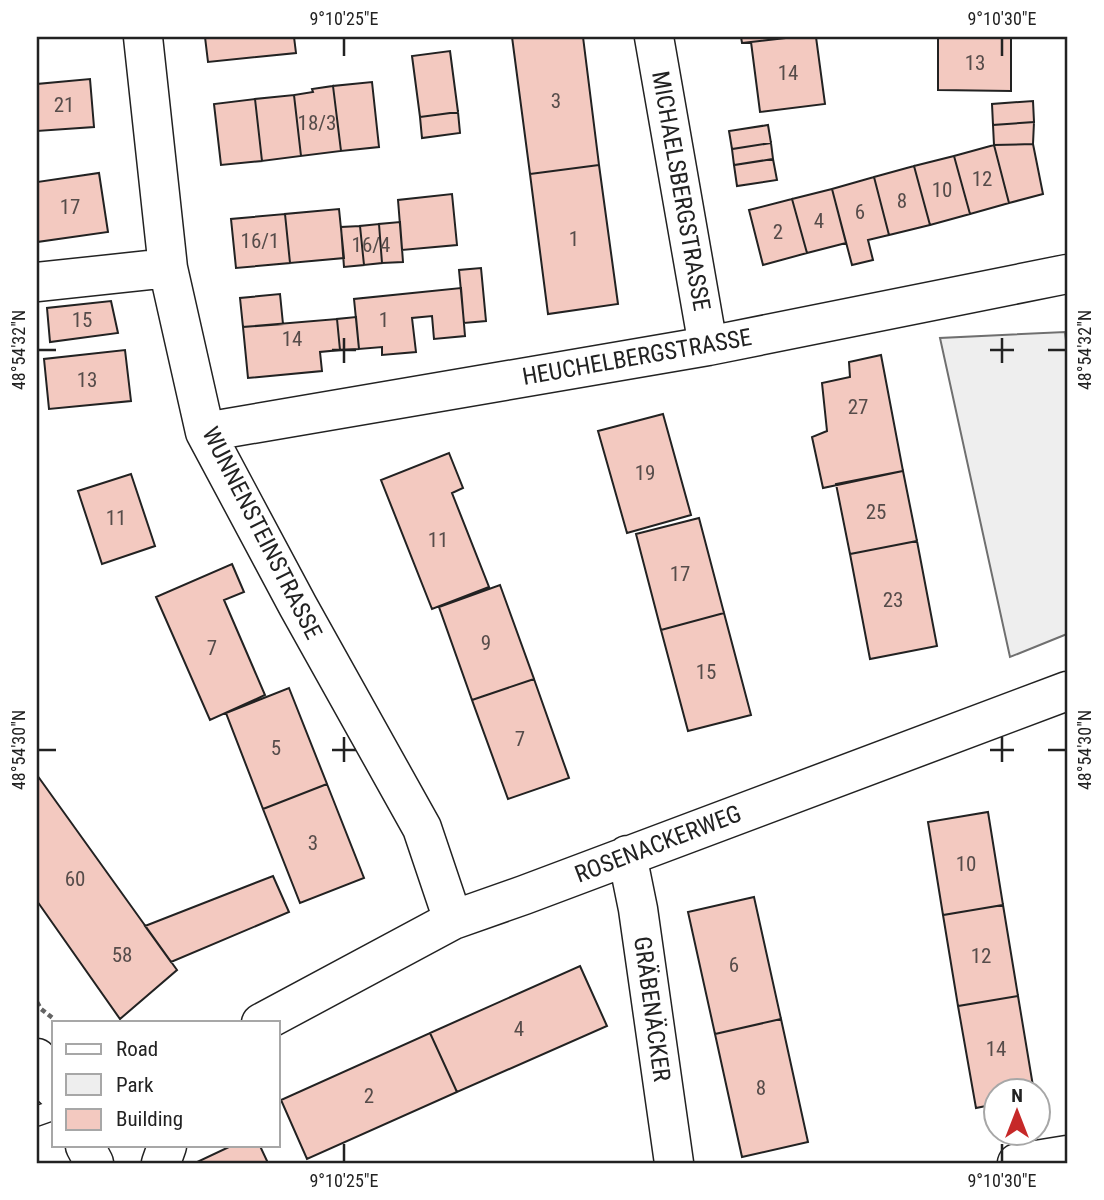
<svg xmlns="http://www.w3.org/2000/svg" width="1104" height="1200" font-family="'Roboto Condensed',sans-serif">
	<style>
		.green { fill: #eee; stroke: #6f6f6f; stroke-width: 2 }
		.building { fill: #f3c9c0; stroke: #222; stroke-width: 2 }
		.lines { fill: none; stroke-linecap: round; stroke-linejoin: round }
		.service-casing { stroke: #222; stroke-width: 22 }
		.minor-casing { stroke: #222; stroke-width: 41 }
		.primary-casing { stroke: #222; stroke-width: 41 }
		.path { stroke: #646464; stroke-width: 4.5; stroke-dasharray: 5 3.5; stroke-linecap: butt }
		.service { stroke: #fff; stroke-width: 19 }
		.minor { stroke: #fff; stroke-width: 38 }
		.primary { stroke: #fff; stroke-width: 38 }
		.ticks { fill: none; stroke: #222; stroke-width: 2.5 }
		.labels { text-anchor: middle; stroke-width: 5; stroke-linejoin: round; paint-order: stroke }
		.number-label { font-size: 21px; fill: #564c4a }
		.street-label { font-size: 24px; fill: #222; stroke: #fff }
		.neatline { fill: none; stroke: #222; stroke-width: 2.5 }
		.ticks-label { font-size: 18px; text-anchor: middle; fill: #222 }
	</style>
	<rect width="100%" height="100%" fill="#fff"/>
	<path class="green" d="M1065,332L1067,349V634L1010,657L940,338Z"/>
	<path class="building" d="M205,37H294L296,53L208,62Z
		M512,37H583L599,165L530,174Z
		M741,37H785L786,38L742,43Z
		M792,37H816L825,104L760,112L751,42Z
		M938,37H1011V91L938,90Z
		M450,51L458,112L420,117L412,56Z
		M90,79L94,127L37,131V84Z
		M372,82L379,147L341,151L333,86Z
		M333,86L341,151L301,156L294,95L313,92L312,89Z
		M294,95L301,156L262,161L255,99Z
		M255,99L262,161L221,165L214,104Z
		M1033,101L1034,122L993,125L992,104Z
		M458,112L460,133L422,138L420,117Z
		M1034,122L1033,144L994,145L993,125Z
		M768,125L771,143L732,149L729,131Z
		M771,143L773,159L734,165L732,149Z
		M1033,144L1043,194L1009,203L994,145Z
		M994,145L1009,203L970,214L954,156Z
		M954,156L970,214L930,225L914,166Z
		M773,159L777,180L737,186L734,165Z
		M599,165L618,304L548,314L530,174Z
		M914,166L930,225L889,235L874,177Z
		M99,173L108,232L37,242V182Z
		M874,177L889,235L868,240L873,260L852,265L832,189Z
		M832,189L846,243L807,253L792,199Z
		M452,194L457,245L402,250L398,200Z
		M792,199L807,253L763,265L749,210Z
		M339,209L344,258L290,263L285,214Z
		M285,214L290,263L236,268L231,219Z
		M400,222L403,262L382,263L379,224Z
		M379,224L382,263L364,265L360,226Z
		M360,226L364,265L344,267L341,227Z
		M481,268L486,321L464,323L459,270Z
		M461,288L465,336L434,339L432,316L412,318L416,352L382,355V347L359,349L354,299Z
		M280,294L283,324L243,327L240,298Z
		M111,301L118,333L50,342L47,308Z
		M356,317L359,349L340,350L337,319Z
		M337,319L340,350L320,352L322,371L248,378L243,327Z
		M125,350L131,401L49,409L44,359Z
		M881,355L903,471L823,488L812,437L827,431L822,383L850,377L849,362Z
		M663,414L691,515L627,533L598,431Z
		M449,453L463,488L452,493L489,587L432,609L381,480Z
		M903,471L917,541L850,554L836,484Z
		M131,474L155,546L102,564L78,491Z
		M699,518L724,613L661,630L636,534Z
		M917,541L937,646L870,659L850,554Z
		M232,564L244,592L224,600L265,695L210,720L156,597Z
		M500,585L534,679L472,700L439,607Z
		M724,613L751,715L688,731L661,630Z
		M534,679L569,778L508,799L472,700Z
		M289,688L327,784L263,809L226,713Z
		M37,775L177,970L120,1019L37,901Z
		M327,784L364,878L300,903L263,809Z
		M988,812L1003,905L943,915L928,822Z
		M273,876L289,912L171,962L145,926Z
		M754,897L781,1019L715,1034L688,912Z
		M1003,905L1018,996L958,1006L943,915Z
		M580,966L607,1026L457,1092L430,1033Z
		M1018,996L1034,1092H996V1104L976,1108L958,1006Z
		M781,1019L808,1142L742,1157L715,1034Z
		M430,1033L457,1092L307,1159L281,1100Z
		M231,1146H260L268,1163H198L197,1162Z"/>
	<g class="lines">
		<g class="service-casing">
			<path id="service" d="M37,1116L54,1110"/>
		</g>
		<g class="minor-casing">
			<path id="minor" d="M143,37L168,268L205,432L298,606L422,828L453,920
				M654,37L708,346
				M37,282L168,268
				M205,432L708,346L1067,274
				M627,855L638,909L674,1163
				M261,1023L453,920L524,895L1067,691
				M161,1163L167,1146
				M1017,1163L1067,1155"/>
		</g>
		<g class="primary-casing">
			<path id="primary" d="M37,1058L54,1089
				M85,1146L94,1163"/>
		</g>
		<path class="path" d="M37,1002L41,1009L54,1019"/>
		<use href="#service" class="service"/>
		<use href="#minor" class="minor"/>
		<use href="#primary" class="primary"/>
	</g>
	<path class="ticks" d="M344,38V56M1002,38V56M344,338V363M1002,338V363M38,350H56M332,350H356M990,350H1014M1048,350H1066M344,737V762M1002,737V762M38,750H56M332,750H356M990,750H1014M1048,750H1066M344,1144V1162M1002,1144V1162"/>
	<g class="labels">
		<g class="number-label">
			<text x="975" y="70">13</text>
			<text x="788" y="80">14</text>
			<text x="556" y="108">3</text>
			<text x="64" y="112">21</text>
			<text x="317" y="130">18/3</text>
			<text x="982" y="186">12</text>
			<text x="942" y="197">10</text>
			<text x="902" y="208">8</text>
			<text x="70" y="214">17</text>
			<text x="860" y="219">6</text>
			<text x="819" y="228">4</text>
			<text x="778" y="239">2</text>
			<text x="574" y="246">1</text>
			<text x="260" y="248">16/1</text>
			<text x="371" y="252">16/4</text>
			<text x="82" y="327">15</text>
			<text x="384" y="327">1</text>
			<text x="292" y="346">14</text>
			<text x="87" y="387">13</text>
			<text x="858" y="414">27</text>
			<text x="645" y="480">19</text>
			<text x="876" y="519">25</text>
			<text x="116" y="525">11</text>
			<text x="438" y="547">11</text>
			<text x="680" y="581">17</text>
			<text x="893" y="607">23</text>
			<text x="486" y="650">9</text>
			<text x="212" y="655">7</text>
			<text x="706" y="679">15</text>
			<text x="520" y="746">7</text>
			<text x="276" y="755">5</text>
			<text x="313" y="850">3</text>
			<text x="966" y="871">10</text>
			<text x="75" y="886">60</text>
			<text x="122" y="962">58</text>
			<text x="981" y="963">12</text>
			<text x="734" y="972">6</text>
			<text x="519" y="1036">4</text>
			<text x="996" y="1056">14</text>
			<text x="761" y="1095">8</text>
			<text x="369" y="1103">2</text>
		</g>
		<g class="street-label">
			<text transform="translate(681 191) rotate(80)" y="8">MICHAELSBERGSTRASSE</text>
			<text transform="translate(637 357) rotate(-10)" y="8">HEUCHELBERGSTRASSE</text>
			<text transform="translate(262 533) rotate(63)" y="8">WUNNENSTEINSTRASSE</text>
			<text transform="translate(658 844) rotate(-21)" y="8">ROSENACKERWEG</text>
			<text transform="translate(652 1009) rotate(82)" y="8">GRÄBENÄCKER</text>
		</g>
	</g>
	<rect width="1104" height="1200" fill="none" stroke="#ffffff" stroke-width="77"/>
	<rect x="52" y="1021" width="228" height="126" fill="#ffffff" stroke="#a7a7a7" stroke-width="2"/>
	<rect x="66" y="1044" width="35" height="10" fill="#ffffff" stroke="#a7a7a7" stroke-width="2"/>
	<text x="116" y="1056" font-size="21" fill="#222222">Road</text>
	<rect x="66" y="1074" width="35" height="21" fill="#eeeeee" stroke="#a7a7a7" stroke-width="2"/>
	<text x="116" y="1092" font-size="21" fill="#222222">Park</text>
	<rect x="66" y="1109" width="35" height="21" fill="#f3c9c0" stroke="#a7a7a7" stroke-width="2"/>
	<text x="116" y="1126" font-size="21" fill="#222222">Building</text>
	<g transform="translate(1017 1112)"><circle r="33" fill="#ffffff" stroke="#a7a7a7" stroke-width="2"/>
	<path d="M0-5L12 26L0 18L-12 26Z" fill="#c62828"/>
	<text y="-10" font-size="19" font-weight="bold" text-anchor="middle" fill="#222222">N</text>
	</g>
	<rect x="38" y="38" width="1028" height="1124" class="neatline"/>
	<g class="ticks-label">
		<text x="344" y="25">9°10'25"E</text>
		<text x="1002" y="25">9°10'30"E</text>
		<text transform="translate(19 350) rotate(-90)" y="6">48°54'32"N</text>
		<text transform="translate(1085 350) rotate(-90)" y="6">48°54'32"N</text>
		<text transform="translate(19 750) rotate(-90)" y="6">48°54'30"N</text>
		<text transform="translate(1085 750) rotate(-90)" y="6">48°54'30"N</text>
		<text x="344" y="1187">9°10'25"E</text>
		<text x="1002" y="1187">9°10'30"E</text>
	</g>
</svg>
